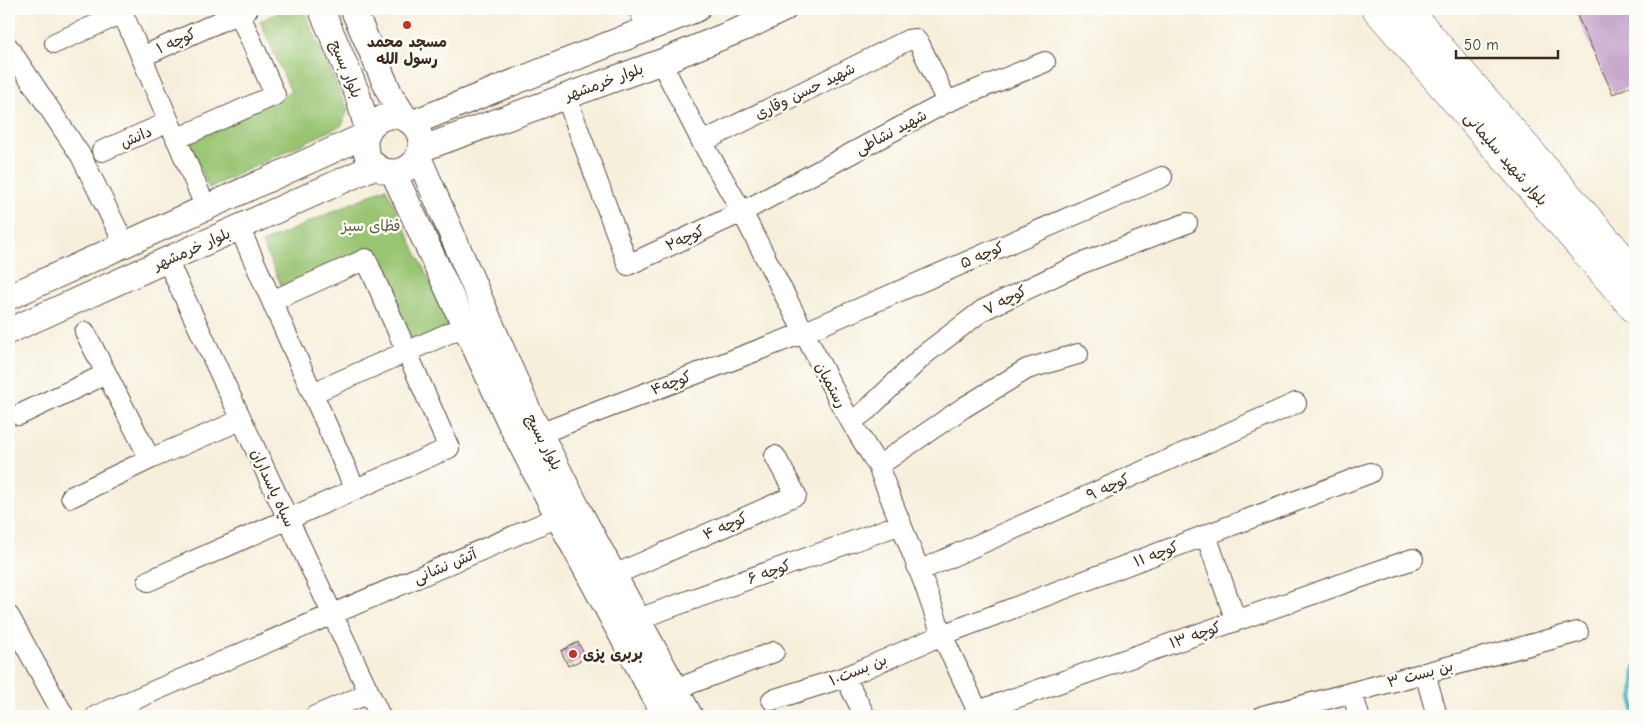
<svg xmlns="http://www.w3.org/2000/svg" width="1644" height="725" font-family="'Comic Neue','Playpen Sans Arabic',sans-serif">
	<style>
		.green { fill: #99c572; stroke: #6a7848 }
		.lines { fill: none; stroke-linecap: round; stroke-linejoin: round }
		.stream { stroke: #50bfc7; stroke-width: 4.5 }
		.building { fill: #c7a9cd }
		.minor-casing { stroke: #57483a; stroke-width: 22 }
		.major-casing { stroke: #57483a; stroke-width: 27 }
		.highway-casing { stroke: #57483a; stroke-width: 29 }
		.minor { stroke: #fff; stroke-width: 20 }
		.major { stroke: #fff; stroke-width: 25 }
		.highway { stroke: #fff; stroke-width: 28 }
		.poi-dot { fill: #c8321e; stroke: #fdfcf7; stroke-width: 2 }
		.labels { text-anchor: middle; stroke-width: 5; stroke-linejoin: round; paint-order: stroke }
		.street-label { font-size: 15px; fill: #3b2a1e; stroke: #fdfcf7 }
		.poi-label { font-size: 15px; font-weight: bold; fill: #3b2a1e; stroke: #fdfcf7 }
		.park-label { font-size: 15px; fill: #575837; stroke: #fdfcf7 }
	</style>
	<rect width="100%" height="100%" fill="#fdfcf7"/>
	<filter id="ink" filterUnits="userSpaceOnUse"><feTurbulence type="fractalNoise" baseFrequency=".02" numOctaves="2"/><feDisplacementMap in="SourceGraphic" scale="10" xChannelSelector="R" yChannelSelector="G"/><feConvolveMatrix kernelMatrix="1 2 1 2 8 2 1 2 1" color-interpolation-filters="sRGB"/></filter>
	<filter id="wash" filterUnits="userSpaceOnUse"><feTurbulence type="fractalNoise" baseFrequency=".0096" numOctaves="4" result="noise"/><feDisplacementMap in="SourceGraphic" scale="20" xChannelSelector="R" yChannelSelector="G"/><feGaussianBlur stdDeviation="1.12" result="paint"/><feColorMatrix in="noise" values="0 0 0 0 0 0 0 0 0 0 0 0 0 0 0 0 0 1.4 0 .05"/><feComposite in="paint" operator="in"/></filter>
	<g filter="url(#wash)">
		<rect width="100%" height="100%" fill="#f6efdc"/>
		<path class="green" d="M287,9H303L348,110L342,125L209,188L187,138L291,92L260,21Z
			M386,188L451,327L413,342L371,256L282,287L262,243Z"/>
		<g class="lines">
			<path class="stream" d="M1634,716L1633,699L1635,667"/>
		</g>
		<g id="blocks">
			<path class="building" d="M1574,9H1635V84L1613,94Z
				M578,642L586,658L568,666L561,651Z"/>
		</g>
	</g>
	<g filter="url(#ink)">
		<use href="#blocks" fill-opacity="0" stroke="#57483a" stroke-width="1"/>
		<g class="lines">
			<g class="minor-casing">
				<path id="minor" d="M121,9L206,208
					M639,9L648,30
					M55,43L123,13
					M9,48L81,156L125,245
					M141,57L239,13
					M661,62L702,142L742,212L845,412L878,466L924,583L942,635L980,716
					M566,96L628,265L742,212L947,102L1045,62
					M176,139L275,95L239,13L248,9
					M702,142L908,40L915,39L920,45L947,102
					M102,151L169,122
					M239,227L355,489
					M167,260L380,716
					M85,332L150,459L241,420
					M313,393L465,326
					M19,415L106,374
					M851,422L867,410L925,354L983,310L1080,264L1187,223
					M539,434L803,333L1162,177
					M878,466L963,408L1027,369L1078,354
					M71,497L150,459
					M1206,535L1236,621
					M919,571L1296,403
					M614,575L796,495L775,456
					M148,581L449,448L366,259L272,301
					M9,616L64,716
					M638,619L901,524
					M1425,673L1437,716
					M845,677L865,716
					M676,689L774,652
					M1352,692L1359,716
					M772,700L845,677L942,635L1370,473
					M978,711L1413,559
					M96,716L558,517
					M315,716L369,693
					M1263,716L1578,632"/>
			</g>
			<g class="major-casing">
				<path id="major" d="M321,9L357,93L368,131
					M353,9L390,94L406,119
					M365 144a28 28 0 1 1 56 0a28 28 0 1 1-56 0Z
					M412,123L697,9
					M421,149L661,62L749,26L784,9
					M418,156L529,412L579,511L690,716
					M393,172L510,423L558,517L665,716
					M9,297L366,135
					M9,331L375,166"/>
			</g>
			<g class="highway-casing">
				<path id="highway" d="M1376,9L1635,310
					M1407,9L1635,272"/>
			</g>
			<use href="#minor" class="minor"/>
			<use href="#major" class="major"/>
			<use href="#highway" class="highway"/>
		</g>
	</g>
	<g class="poi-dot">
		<circle cx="407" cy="25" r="5"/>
		<circle cx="573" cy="654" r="5"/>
	</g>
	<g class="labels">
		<g class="street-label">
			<text transform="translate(176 41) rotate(-24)" y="5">کوچه ۱</text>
			<text transform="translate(346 69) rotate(68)" y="5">بلوار بسیج</text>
			<text transform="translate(604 82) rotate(-20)" y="5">بلوار خرمشهر</text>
			<text transform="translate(805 91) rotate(-26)" y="5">شهید حسن وقاری</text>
			<text transform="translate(891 132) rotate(-28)" y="5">شهید نشاطی</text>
			<text transform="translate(136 137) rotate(-23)" y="5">دانش</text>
			<text transform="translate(1506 159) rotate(49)" y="5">بلوار شهید سلیمانی</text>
			<text transform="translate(685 238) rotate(-25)" y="5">کوچه۲</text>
			<text transform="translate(192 249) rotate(-24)" y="5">بلوار خرمشهر</text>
			<text transform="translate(982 255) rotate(-23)" y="5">کوچه ۵</text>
			<text transform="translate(1005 300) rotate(-27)" y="5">کوچه ۷</text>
			<text transform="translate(671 383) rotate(-21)" y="5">کوچه۴</text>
			<text transform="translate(831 385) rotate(62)" y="5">رستمیان</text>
			<text transform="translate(544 442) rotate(63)" y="5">بلوار بسیج</text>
			<text transform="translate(1108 487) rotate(-24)" y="5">کوچه ۹</text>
			<text transform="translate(273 488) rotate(65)" y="5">سپاه پاسداران</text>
			<text transform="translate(725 526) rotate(-24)" y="5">کوچه ۴</text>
			<text transform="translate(1156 554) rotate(-21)" y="5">کوچه ۱۱</text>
			<text transform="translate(445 566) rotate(-23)" y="5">آتش نشانی</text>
			<text transform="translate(769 572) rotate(-20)" y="5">کوچه ۶</text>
			<text transform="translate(1195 635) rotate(-19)" y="5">کوچه ۱۳</text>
			<text transform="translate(858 670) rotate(-22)" y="5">بن بست۱۰</text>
			<text transform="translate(1420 674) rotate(-15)" y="5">بن بست ۳</text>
		</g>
		<g class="poi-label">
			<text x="407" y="47">مسجد محمد<tspan x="407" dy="17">رسول الله</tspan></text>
			<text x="583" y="659" text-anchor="start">بربری پزی</text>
		</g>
		<g class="park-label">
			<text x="371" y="231">فظای سبز</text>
		</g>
	</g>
	<rect width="1644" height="725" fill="none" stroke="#fdfcf7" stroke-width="30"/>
	<path d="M1456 50v8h102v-8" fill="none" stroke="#3b2a1e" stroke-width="2.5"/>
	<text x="1464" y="50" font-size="15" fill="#3b2a1e" stroke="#fdfcf7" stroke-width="4" paint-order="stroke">50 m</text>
</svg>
